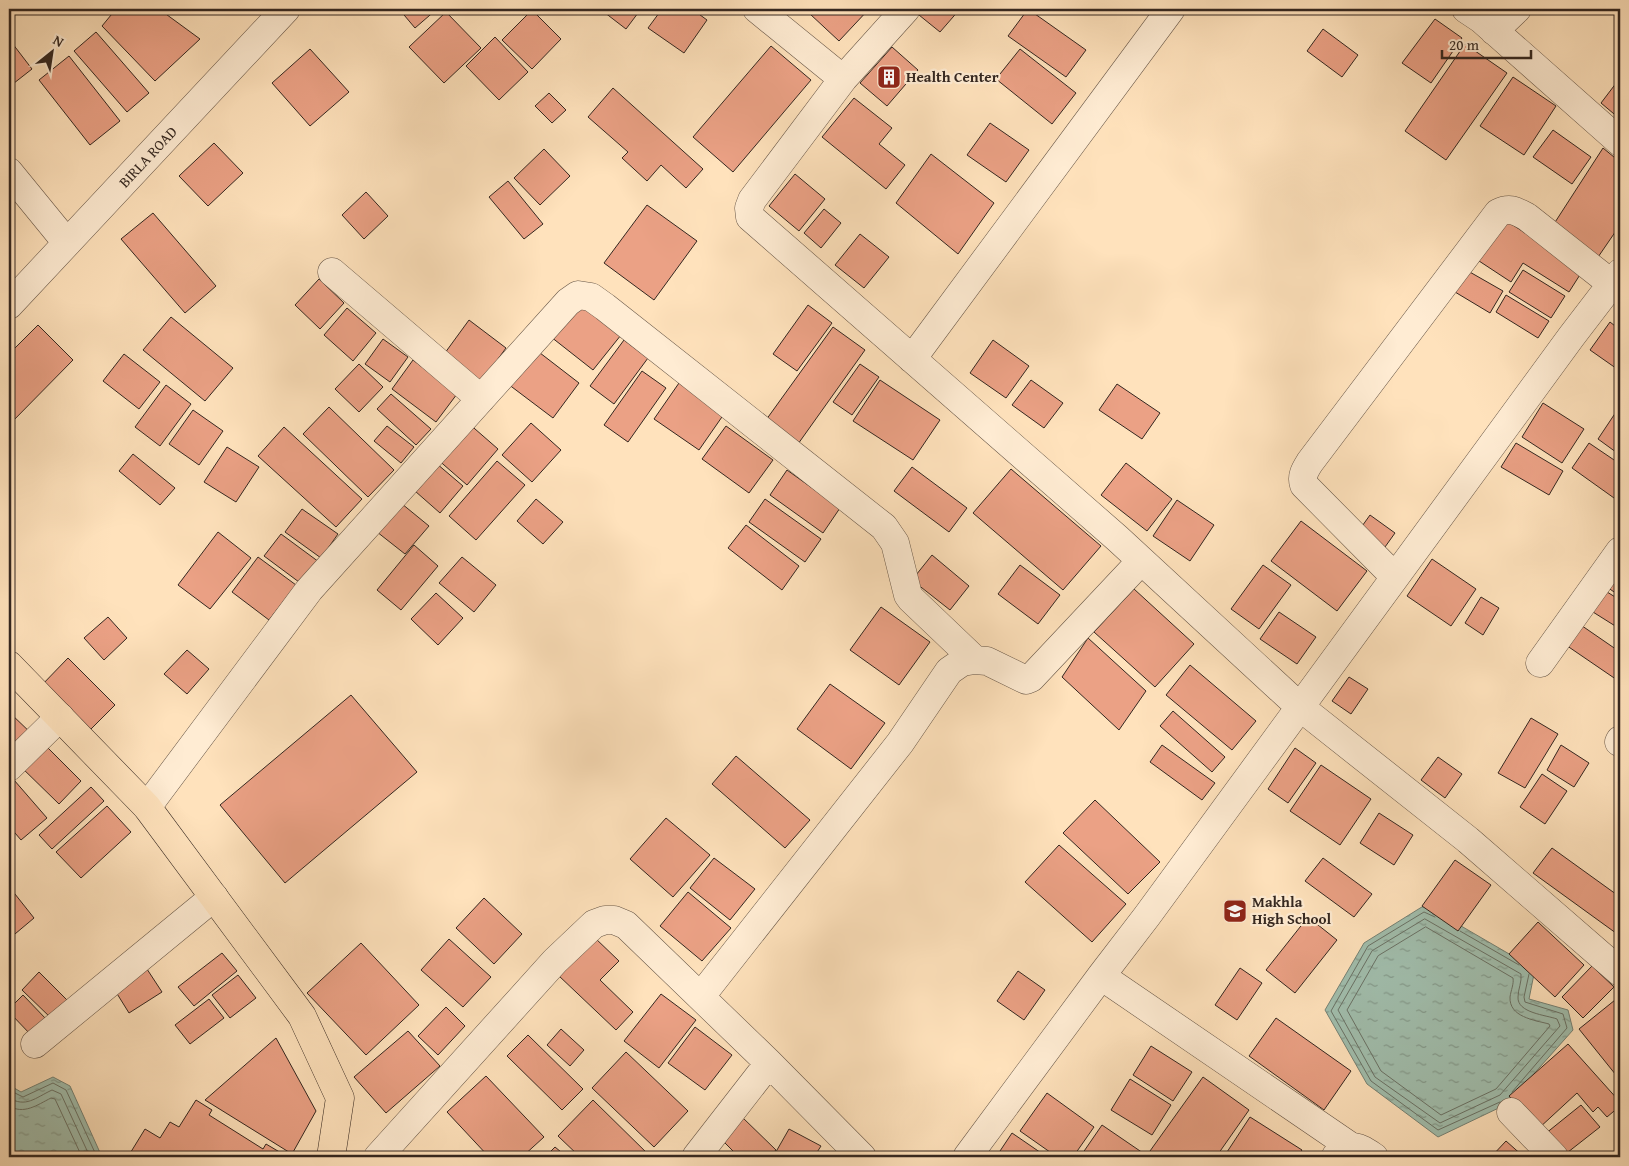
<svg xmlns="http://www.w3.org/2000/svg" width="1629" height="1166" font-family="'Gentium Book Plus',serif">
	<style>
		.water { fill: url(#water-ripples); stroke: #758275 }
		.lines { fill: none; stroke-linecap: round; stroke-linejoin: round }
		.shore { stroke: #6a7266; stroke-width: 1 }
		.building { fill: #eba185; stroke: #342720 }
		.minor-casing { stroke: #675647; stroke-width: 29 }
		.major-casing { stroke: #342720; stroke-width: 29 }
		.minor { stroke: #ffecd3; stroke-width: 28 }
		.major { stroke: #ffe2bc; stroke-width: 28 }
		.labels { text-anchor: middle; stroke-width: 4.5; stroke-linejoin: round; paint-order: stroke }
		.poi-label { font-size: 15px; font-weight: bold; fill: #342720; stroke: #ffecd3; text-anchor: start }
		.street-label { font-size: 15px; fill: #342720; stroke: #ffecd3 }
	</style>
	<defs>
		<pattern id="water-ripples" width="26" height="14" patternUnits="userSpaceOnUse" patternTransform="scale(1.25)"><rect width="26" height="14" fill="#a1bead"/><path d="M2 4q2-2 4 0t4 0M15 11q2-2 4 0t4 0" fill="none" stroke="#849a8c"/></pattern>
	</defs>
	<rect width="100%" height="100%" fill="#ffe2bc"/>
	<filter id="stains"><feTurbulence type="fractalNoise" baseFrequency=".004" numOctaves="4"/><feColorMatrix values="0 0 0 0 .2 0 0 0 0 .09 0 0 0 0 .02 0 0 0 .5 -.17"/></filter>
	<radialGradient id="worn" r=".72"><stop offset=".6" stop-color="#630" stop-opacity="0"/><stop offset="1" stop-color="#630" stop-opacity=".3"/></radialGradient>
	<path class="water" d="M1425,905L1535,969L1529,999L1568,1010L1573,1030L1507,1104L1438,1137L1367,1084L1325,1010L1364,943Z
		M53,1077L70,1086L102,1157H9V1085L21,1092Z"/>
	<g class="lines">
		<path class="shore" d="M1435,917L1424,912L1368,946L1331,1011L1371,1081L1438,1130L1500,1102
			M1425,919L1521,974C1522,982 1518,989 1518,997C1517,1013 1546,1015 1557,1019L1560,1026L1500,1095L1440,1123L1375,1077L1338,1010L1372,951Z
			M1426,927L1513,978C1514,984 1511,990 1510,997C1509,1017 1534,1020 1549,1024L1550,1026L1496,1089L1441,1115L1381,1071L1347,1010L1378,956Z
			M1460,931L1519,965
			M9,1090L23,1097L53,1083L66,1090L97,1157
			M1512,1092L1567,1028L1563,1014L1525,1002L1524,997L1529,974
			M9,1098C26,1108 35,1098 52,1090L61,1094L90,1157
			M9,1106C24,1115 37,1105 51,1098L55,1099L82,1157"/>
	</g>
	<path class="building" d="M116,9H159L200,39L155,81L102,26Z
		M399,9H437L415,28Z
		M600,9H641L626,29Z
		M662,9H692L707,20L684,53L648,28Z
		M815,9H869L839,41L810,14Z
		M924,9H960L940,32L919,15Z
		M1028,9L1086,50L1066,77L1008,36Z
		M532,10L561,39L532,69L502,40Z
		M446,12L481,48L444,83L409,47Z
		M1435,19L1462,38L1431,83L1402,63Z
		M1323,29L1358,55L1342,77L1307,51Z
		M96,32L149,93L127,112L74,51Z
		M495,37L528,72L499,100L466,66Z
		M9,39L32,69L9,87Z
		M1465,44L1507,73L1446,160L1405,131Z
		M771,46L811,80L733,172L693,137Z
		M892,47L918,70L887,106L860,83Z
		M310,49L349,92L310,126L272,83Z
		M1020,49L1076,93L1052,124L996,79Z
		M69,56L120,121L90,145L39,80Z
		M1513,77L1556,106L1524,155L1480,126Z
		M1620,78V119L1601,103Z
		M613,88L703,169L686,188L661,165L647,181L622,158L628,152L588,117Z
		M549,93L566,110L552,123L535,106Z
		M854,98L892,128L879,144L905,165L886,189L822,137Z
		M990,123L1029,150L1006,182L967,155Z
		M1553,130L1591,157L1572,184L1533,157Z
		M214,143L243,173L208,206L179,176Z
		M1603,148L1620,162V225L1594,263L1550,230Z
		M544,149L570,176L540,205L514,178Z
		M931,154L994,203L958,254L896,203Z
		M795,174L825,199L799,231L769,206Z
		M508,181L543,224L524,239L489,197Z
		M366,192L388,216L364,239L342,215Z
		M647,205L697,241L654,300L604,263Z
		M824,209L841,223L821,248L804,233Z
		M153,213L216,286L185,313L121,239Z
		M1502,218L1583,270L1569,292L1523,263L1511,282L1476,259Z
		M860,234L889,257L864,288L835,265Z
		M1523,270L1565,296L1551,318L1509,292Z
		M1468,271L1503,291L1490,313L1455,292Z
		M319,279L344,303L320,329L295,305Z
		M1506,295L1549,321L1538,338L1496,312Z
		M575,298L621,335L593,370L546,333Z
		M808,305L832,323L797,371L773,354Z
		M347,308L376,333L353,361L324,335Z
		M171,317L233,368L205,401L143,350Z
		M469,320L506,348L479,385L442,357Z
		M1610,322L1620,330V371L1590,350Z
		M38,325L73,360L9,425V354Z
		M833,327L865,350L798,444L766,420Z
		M383,339L408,357L390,382L365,364Z
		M624,340L648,358L614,404L590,386Z
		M993,340L1029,366L1006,398L970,373Z
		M531,346L579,383L553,418L504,381Z
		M124,354L160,382L139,409L103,381Z
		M413,360L457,394L436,422L392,389Z
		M359,364L383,387L359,412L335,389Z
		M860,364L879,377L852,415L833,402Z
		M642,371L666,388L628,442L604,425Z
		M880,380L940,420L913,460L853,421Z
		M1031,380L1063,403L1044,428L1012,405Z
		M679,383L724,414L699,450L654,419Z
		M1117,384L1160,413L1142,439L1099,410Z
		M166,385L191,404L160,446L135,427Z
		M391,394L431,429L416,445L377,409Z
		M1543,403L1584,429L1562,463L1522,437Z
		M1620,406V455L1598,439Z
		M329,407L394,470L368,497L303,434Z
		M193,410L223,431L199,465L169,444Z
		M467,422L498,449L467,485L436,458Z
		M531,423L561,450L532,482L502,455Z
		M387,426L414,447L401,463L374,441Z
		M726,426L773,460L749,493L702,459Z
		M284,427L362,499L336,527L258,456Z
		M1516,443L1563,471L1549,495L1501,467Z
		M1589,443L1620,464V490L1614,498L1572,468Z
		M227,447L259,467L236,502L204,482Z
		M133,454L175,488L160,505L119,471Z
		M430,458L463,486L440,513L407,484Z
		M497,461L525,485L476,540L449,516Z
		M1126,463L1172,499L1147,531L1101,495Z
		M912,467L967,508L949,532L894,491Z
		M1011,469L1101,546L1063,590L973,513Z
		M787,470L840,508L823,533L770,495Z
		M396,499L429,526L405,554L372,528Z
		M536,499L563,522L543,544L517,521Z
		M765,499L821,539L805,562L749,522Z
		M1177,500L1214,525L1190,561L1153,536Z
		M302,509L338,534L321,558L285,532Z
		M1370,515L1395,533L1380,554L1355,536Z
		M1301,521L1367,571L1337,611L1271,561Z
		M746,525L799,566L782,590L728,548Z
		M218,532L251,558L210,609L178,585Z
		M281,534L319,562L303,585L264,556Z
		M414,545L438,566L401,610L377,590Z
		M1620,554V596L1601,583Z
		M932,555L969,586L950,610L912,580Z
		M258,557L296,585L269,620L232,592Z
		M462,557L496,585L474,612L439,583Z
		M1432,559L1476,589L1451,626L1407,596Z
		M1020,565L1060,595L1038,624L998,594Z
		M1263,565L1291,585L1259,629L1231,609Z
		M1599,587L1620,600V629L1585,607Z
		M1134,589L1194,644L1155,687L1094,632Z
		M436,593L463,618L438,645L411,619Z
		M1481,597L1499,608L1483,635L1465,623Z
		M881,607L930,642L899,685L850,650Z
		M1279,612L1316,637L1297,664L1260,639Z
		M108,617L127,638L104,660L84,638Z
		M1575,621L1620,652V682L1560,641Z
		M1088,638L1146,691L1119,730L1062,677Z
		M187,650L209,669L187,694L164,674Z
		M68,658L115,705L85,735L39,688Z
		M1190,665L1256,721L1232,750L1166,695Z
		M1349,677L1368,689L1351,714L1332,701Z
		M830,684L885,723L851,769L797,729Z
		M351,695L417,772L285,883L220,805Z
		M1173,711L1225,757L1212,772L1160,726Z
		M9,712L34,736L9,756Z
		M1531,718L1558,734L1525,788L1498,773Z
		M40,740L81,781L59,804L17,763Z
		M1162,745L1215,783L1202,800L1150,762Z
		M1561,745L1589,763L1574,787L1547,770Z
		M1295,748L1316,763L1288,803L1268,789Z
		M736,756L810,820L785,848L712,784Z
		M1438,757L1462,774L1445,798L1421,780Z
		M1321,765L1371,799L1340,845L1290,811Z
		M1542,774L1567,791L1545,824L1520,807Z
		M14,780L47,818L21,840L9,826V784Z
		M91,787L104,801L52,849L39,835Z
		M1095,800L1160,862L1128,894L1063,833Z
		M107,806L131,832L81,878L56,852Z
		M1379,813L1413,835L1394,865L1360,843Z
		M666,818L710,855L673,897L630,859Z
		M1059,845L1126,904L1092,942L1025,882Z
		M1552,848L1620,897V936L1533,873Z
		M714,858L755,889L730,920L690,888Z
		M1323,858L1372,894L1354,917L1305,881Z
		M1455,860L1491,885L1458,931L1422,906Z
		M11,889L34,918L9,939V891Z
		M688,892L731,928L702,961L660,926Z
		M484,898L522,934L494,964L456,928Z
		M1308,917L1337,940L1295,993L1266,970Z
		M1538,922L1584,965L1555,997L1509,954Z
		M594,937L619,961L600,980L633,1012L616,1030L558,975Z
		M449,939L491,977L463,1007L421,970Z
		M361,943L419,1005L366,1055L307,993Z
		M222,953L237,971L194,1006L178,987Z
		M143,963L162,992L129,1013L111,984Z
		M1592,966L1614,987L1583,1018L1562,997Z
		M1240,968L1262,983L1237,1020L1215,1005Z
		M1018,971L1045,990L1024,1020L997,1001Z
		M39,972L69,1002L52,1019L22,990Z
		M238,975L256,998L230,1018L212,995Z
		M661,994L696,1020L659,1068L624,1041Z
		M23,995L47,1020L32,1036L9,1012V1009Z
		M1620,996V1080L1579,1029Z
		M209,999L224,1018L190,1044L175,1025Z
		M446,1007L465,1026L438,1055L418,1036Z
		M1276,1018L1351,1071L1324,1110L1249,1056Z
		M695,1027L732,1055L705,1090L668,1063Z
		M561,1029L584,1050L570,1066L547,1045Z
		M408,1031L440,1066L386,1113L354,1077Z
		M528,1035L583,1089L562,1110L507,1056Z
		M276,1038L316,1111L292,1154L205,1100Z
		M1568,1044L1620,1102V1106L1607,1117L1598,1107L1593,1112L1577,1093L1538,1129L1509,1096Z
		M1151,1046L1192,1072L1173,1101L1133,1075Z
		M626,1052L688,1111L654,1147L592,1088Z
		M486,1076L544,1137L522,1157H489L447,1112Z
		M1203,1077L1249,1110L1216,1157H1160L1150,1151Z
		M1130,1079L1171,1105L1152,1135L1111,1110Z
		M1047,1093L1094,1127L1073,1157H1057L1020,1131Z
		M196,1100L212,1110L209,1115L263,1149L266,1144L288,1157H132L129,1155L145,1129L160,1138L170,1122L179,1127Z
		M593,1100L651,1157H580L558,1136Z
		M1581,1105L1600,1127L1563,1156L1545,1134Z
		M742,1117L776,1150L768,1157H739L721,1139Z
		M1250,1117L1302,1150L1297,1157H1235L1227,1152Z
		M1102,1125L1143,1153L1141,1157H1080Z
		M789,1129L821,1146L814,1157H773Z
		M1012,1133L1047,1157H1002L998,1154Z
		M1506,1141L1524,1157H1491Z
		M555,1147L567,1157H545Z"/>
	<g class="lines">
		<g class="minor-casing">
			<path id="minor" d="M757,9L843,79
				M906,9L843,79L752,200L749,208L750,217L1117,538L1300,707L1468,840L1620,972
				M1466,9L1481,19L1620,142
				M1494,31L1517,9
				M9,172L67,243
				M332,272L481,399
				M9,305L286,9
				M912,359L1171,9
				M1395,577L1304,485C1301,476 1305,470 1310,462L1498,213C1510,207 1516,211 1527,217L1612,284
				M1540,663L1620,551
				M1619,742L1620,740
				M9,767L60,717
				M147,807L309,590L568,302L578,295L591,297L605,307L884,527L895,543L908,595L911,599L975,660
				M1101,976L1350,1146
				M701,996L900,743L949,671L962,662L975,660L987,661L1026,680L1031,678L1141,561
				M35,1044L214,897
				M1511,1112L1554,1157
				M1336,1156C1351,1141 1359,1147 1374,1157
				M378,1157L555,961L594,924L605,920H614L626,925L769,1063
				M696,1157L769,1063L862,1157
				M967,1157L1101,976L1147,916L1571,337L1620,273"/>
		</g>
		<g class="major-casing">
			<path id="major" d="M9,665L147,807L302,1016L340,1098L331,1157"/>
		</g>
		<use href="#minor" class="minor"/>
		<use href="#major" class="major"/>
	</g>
	<defs>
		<g id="building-square" transform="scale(1.25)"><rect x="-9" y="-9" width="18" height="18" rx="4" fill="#8f2418" stroke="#ffecd3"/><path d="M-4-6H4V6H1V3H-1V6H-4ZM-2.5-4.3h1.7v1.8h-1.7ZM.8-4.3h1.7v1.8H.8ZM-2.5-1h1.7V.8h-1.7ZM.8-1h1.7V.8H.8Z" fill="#fff"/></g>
		<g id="school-square" transform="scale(1.25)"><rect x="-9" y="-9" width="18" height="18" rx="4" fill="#8f2418" stroke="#ffecd3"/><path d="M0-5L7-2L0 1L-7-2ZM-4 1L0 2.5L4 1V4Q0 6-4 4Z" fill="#fff"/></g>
	</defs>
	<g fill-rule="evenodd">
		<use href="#building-square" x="889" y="77"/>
		<use href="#school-square" x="1235" y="911"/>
	</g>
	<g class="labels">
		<g class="poi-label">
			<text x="906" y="82">Health Center</text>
			<text x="1252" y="907">Makhla<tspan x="1252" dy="17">High School</tspan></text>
		</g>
		<g class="street-label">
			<text transform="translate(148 157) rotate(-47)" y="5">BIRLA ROAD</text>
		</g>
	</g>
	<rect width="1629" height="1166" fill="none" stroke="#ffe2bc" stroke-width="30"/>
	<rect x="10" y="10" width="1609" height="1146" fill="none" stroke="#342720" stroke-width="2.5"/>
	<rect x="15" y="15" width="1599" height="1136" fill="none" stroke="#342720"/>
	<g transform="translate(52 52) rotate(30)" stroke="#ffecd3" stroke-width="4" paint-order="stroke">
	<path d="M0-4L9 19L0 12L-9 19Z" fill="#342720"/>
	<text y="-8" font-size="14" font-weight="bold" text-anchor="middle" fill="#342720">N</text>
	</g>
	<path d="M1442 50v8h89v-8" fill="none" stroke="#342720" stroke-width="2.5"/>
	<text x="1449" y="50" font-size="15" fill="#342720" stroke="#ffecd3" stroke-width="4" paint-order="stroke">20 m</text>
	<rect width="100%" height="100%" filter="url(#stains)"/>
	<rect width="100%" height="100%" fill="url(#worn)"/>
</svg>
